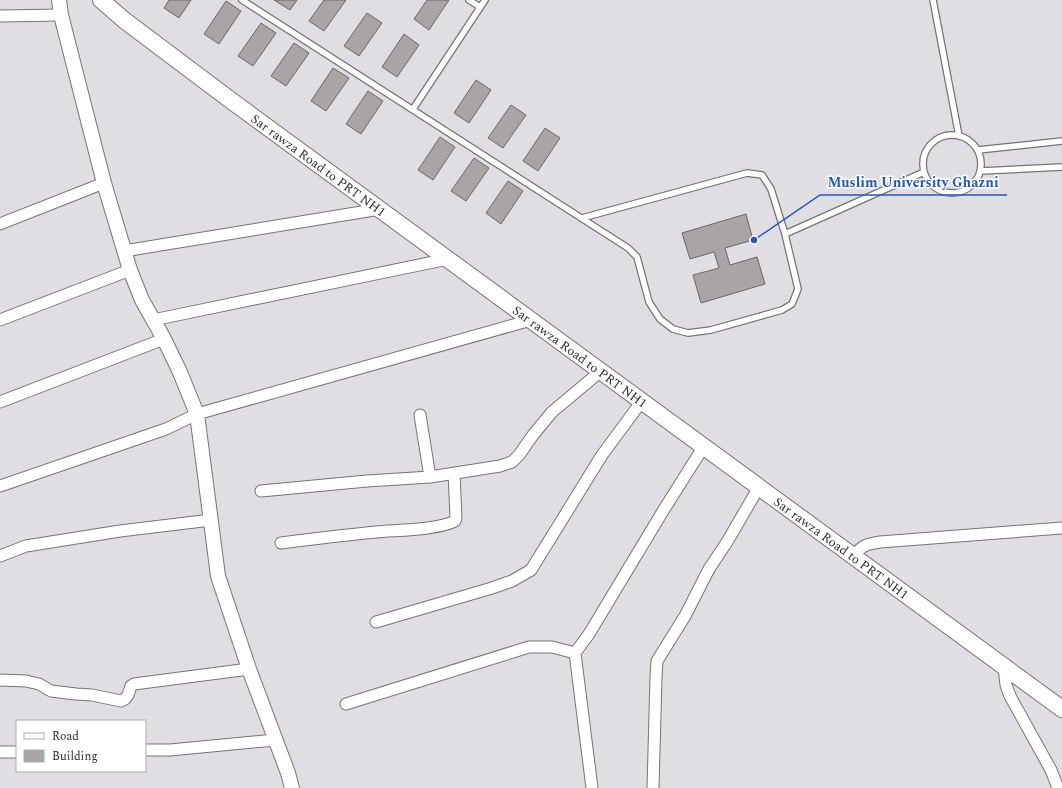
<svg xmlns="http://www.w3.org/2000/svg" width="1062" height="788" font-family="Spectral,serif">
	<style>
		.building { fill: #a9a4a6; stroke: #6b6668 }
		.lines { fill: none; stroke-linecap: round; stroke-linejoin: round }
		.service-casing { stroke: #757377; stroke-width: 8 }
		.minor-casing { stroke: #757377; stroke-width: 13 }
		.tertiary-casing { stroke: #757377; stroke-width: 16 }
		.secondary-casing { stroke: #757377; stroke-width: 18 }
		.service { stroke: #fff; stroke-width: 5.5 }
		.minor { stroke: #fff; stroke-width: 11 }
		.tertiary { stroke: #fff; stroke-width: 14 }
		.secondary { stroke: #fff; stroke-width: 16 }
		.labels { text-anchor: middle; stroke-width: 3; stroke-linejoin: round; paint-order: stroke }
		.street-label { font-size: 13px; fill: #2d2c2e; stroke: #fff }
		.leader { fill: none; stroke: #2356c3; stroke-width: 1.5 }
		.callout-dot { fill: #2356c3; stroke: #fff; stroke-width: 1.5 }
		.callout-label { font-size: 14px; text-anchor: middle; font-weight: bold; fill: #2356c3; stroke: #fff; stroke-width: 3; stroke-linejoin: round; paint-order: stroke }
	</style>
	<rect width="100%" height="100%" fill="#e0dee2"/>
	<path class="building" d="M169,0H191L179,18L164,8Z
		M274,0H297L290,10Z
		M324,0H346L324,31L309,21Z
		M427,0H449L429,30L414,19Z
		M226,1L241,11L219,44L204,34Z
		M367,13L382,23L359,56L344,46Z
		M261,23L276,33L253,66L238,56Z
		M404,34L419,45L397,77L382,67Z
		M294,43L309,53L286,86L271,76Z
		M333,68L349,78L326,111L311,101Z
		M476,80L491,90L469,123L454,113Z
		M368,91L383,101L361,134L346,124Z
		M511,105L526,115L503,148L488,138Z
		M545,128L560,138L538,171L523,161Z
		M440,137L455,147L433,180L418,170Z
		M474,158L489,168L466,201L451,191Z
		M508,181L523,191L501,224L486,213Z
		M746,214L753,240L725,248L730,265L757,257L765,284L701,303L693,275L719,268L714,252L690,259L682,233Z"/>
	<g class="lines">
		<g class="service-casing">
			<path id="service" d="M242,0L628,248L637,257L649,302L660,319L673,329L688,333L711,330L782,310L792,304L798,289L785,234
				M469,0L480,7
				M933,0L959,136
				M413,109L485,0
				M923 164a29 29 0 1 1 58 0a29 29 0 1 1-58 0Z
				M978,150L1062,141
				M981,171L1062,167
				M582,218L747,173L762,175L771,189L785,234L924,172"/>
		</g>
		<g class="minor-casing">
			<path id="minor" d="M0,16L61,15
				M0,224L104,183
				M124,251L380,209
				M0,320L130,270
				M153,320L448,259
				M0,402L164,339
				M420,415L430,477
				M0,486L166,429L197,414L531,320
				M261,491L367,481L430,477L500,466L512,462L519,455L533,435L552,412L601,371
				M281,543C313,539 344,535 376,532C396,530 438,530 455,521L456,518L454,473
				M0,556L26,546L120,531L211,520
				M854,556C862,545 867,544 880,542L1062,528
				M376,622L492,588L512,581L531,570L602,455L642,401
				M575,653L592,788
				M1004,667L1006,685L1010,696L1051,770L1058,788
				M0,680L26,681L39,684L51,691L76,694L92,695L121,701L125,699L128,695L131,686L134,684L249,669
				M346,704L529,647H552L575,653L589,634L663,511L704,446
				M145,750H170L275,740
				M0,752H17
				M653,788L656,677L657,661L685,616L709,569L727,542L759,487"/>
		</g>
		<g class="tertiary-casing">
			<path id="tertiary" d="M59,0L61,15L104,183L130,270L142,300L164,339L179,370L197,414L218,576L249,669L288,773L292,788"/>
		</g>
		<g class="secondary-casing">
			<g id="secondary">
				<path id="s1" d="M101,0L124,20L229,99L1062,709"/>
			</g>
		</g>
		<use href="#service" class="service"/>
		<use href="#minor" class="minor"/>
		<use href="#tertiary" class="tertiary"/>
		<use href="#secondary" class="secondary"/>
	</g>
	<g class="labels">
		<g class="street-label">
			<text dy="5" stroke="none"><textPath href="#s1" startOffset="273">Sar rawza Road to PRT NH1</textPath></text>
			<text dy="5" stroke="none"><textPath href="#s1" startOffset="597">Sar rawza Road to PRT NH1</textPath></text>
			<text dy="5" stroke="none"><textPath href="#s1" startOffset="921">Sar rawza Road to PRT NH1</textPath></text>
		</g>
	</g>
	<path class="leader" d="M754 240L820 195H1007"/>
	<circle class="callout-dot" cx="754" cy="240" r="4"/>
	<g class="callout-label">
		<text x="913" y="187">Muslim University Ghazni</text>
	</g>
	<rect x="16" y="720" width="130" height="52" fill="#ffffff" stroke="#ababab"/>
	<rect x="24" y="733" width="20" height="6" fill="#ffffff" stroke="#ababab"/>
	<text x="52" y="740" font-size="12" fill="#2d2c2e">Road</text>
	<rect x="24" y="750" width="20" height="12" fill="#a9a4a6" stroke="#ababab"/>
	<text x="52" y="760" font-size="12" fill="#2d2c2e">Building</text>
</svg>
